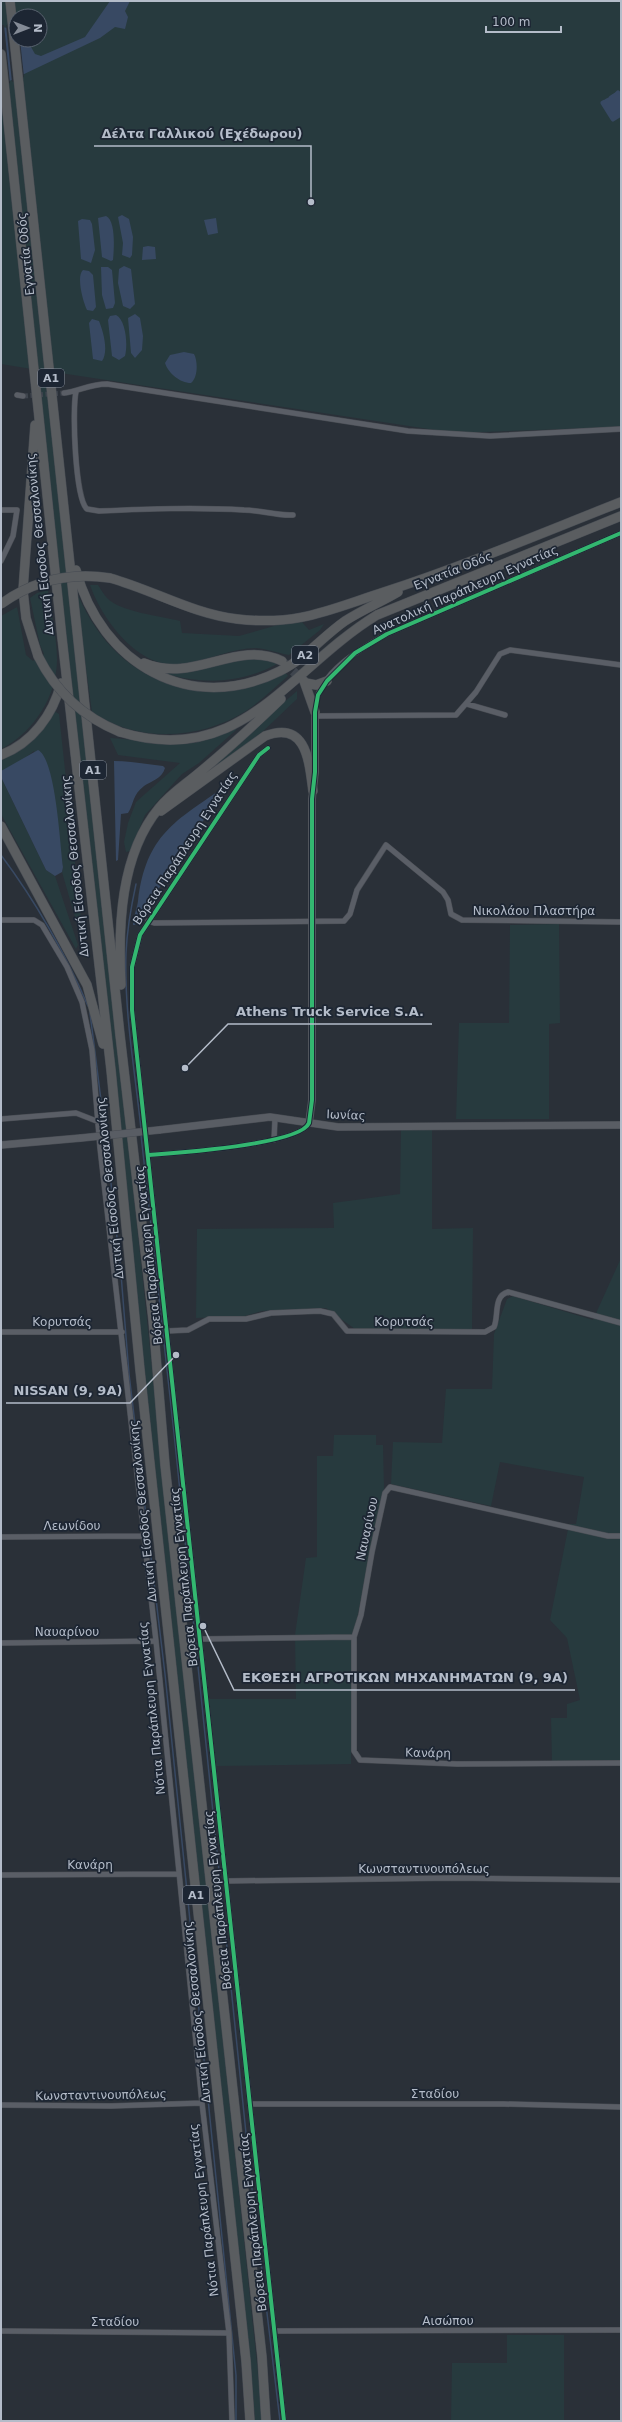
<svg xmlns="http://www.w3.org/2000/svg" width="622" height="2422" font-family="'DejaVu Sans',sans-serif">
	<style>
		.green { fill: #273a3e; fill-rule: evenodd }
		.water { fill: #384963 }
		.pier { fill: #2a3038 }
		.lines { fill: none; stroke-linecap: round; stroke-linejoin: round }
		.stream { stroke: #384963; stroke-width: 1.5 }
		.canal { stroke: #384963; stroke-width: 5 }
		.street-tunnel { stroke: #3f454e; stroke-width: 5; stroke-dasharray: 5 2.5; stroke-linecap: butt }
		.highway-tunnel { stroke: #3f454e; stroke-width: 9; stroke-dasharray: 9 4.5; stroke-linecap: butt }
		.street-casing { stroke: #484c53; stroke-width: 6 }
		.secondary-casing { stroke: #484c53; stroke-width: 8 }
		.highway-casing { stroke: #474c53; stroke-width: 10 }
		.street { stroke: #5a5e66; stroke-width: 5 }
		.secondary { stroke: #595d64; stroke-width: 7 }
		.highway { stroke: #5a5d60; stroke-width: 9 }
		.secondary-bridge-casing { stroke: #484c53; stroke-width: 8; stroke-linecap: butt }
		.highway-bridge-casing { stroke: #474c53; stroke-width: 10; stroke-linecap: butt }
		.secondary-bridge { stroke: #595d64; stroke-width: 7 }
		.highway-bridge { stroke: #5a5d60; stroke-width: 9 }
		.cycleway-casing { stroke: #1d2633; stroke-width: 6 }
		.cycleway { stroke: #33b770; stroke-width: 4 }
		.labels { text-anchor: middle; stroke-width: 3.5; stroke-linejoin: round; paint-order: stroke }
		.shield { fill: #1d2633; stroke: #878f9c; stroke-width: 1 }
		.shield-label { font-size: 11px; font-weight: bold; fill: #b4bcc9 }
		.street-label { font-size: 12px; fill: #b4bcc9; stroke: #1d2633 }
		.leader { fill: none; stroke: #b4bcc9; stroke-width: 1.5 }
		.callout-dot { fill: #b4bcc9; stroke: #1d2633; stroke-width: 1.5 }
		.callout-label { font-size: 13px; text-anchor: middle; font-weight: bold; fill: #b4bcc9; stroke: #1d2633; stroke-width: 3.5; stroke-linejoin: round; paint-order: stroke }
	</style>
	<rect width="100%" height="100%" fill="#2a3038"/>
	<path class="green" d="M1,1H621V427L455,433L47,371L263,2421H255L249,2347L38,370L1,364ZM16,16H40V40H16Z
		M90,585H98C101,589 103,594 107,598C120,612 161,616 180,621L182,633L239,636L281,624L302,622L309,630L324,624L320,630L289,655C278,653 268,649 256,648C233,648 208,660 185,664C141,672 103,622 90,585Z
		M75,588C93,633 123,669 170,684C181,687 194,692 205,690C232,687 259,678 285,672L288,676C274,688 261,701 246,711C200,740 137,743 92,712Z
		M48,590C51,615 60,649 56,672C52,704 29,735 1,749V616L17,607L26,655L33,661L44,654L40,645L30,598L37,593Z
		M254,657L279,663C241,684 204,685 163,673L182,672Z
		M297,691V699C269,725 240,757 204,771Z
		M54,711L59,714L83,937L79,931L62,872L63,867L34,751L21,761L1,771V758Z
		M235,727L236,730L199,763L182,774L145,815L130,851L126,852L124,842L128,823L136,802L180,763L118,755L110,738C143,739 177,750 210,739C218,736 227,731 235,727Z
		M1,777L46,870L55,876L78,945L76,949L1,814Z
		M559,924L560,1023L549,1024V1119H456L459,1023H509L510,925Z
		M432,1128V1229L473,1228L472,1330L355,1329L326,1308L262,1311L245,1316L196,1318L197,1229L334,1228L333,1203L400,1194L401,1129Z
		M621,1258V1761H552L551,1718H567V1704L580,1700L567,1638L550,1620L569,1524H576L584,1477L500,1462L491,1506L391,1484L393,1442L442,1443L446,1389H492L494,1334L507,1299L513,1296L593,1320Z
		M334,1435H376V1445H383L384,1488L351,1648V1764L216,1766L209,1699H296L295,1635L306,1558L317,1557V1456H333Z
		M507,2335H564V2421H451L452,2363H507Z"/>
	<path class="water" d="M110,1H130L125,11L128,17L125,29L115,27L100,38L1,85V27L16,29V40H27L35,54L41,56L85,37Z
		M122,215L129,219L133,237L132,255L130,258L122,255L123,243L118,217Z
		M106,216C116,220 114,250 113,260L111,261L102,257L98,218Z
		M216,218L218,233L208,235L204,220Z
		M82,219L90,220L92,224L95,250L91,263L81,259L78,221Z
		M148,246L155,247L156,259L142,260L143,247Z
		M124,266L131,269L135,304L130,309L123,306L118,283L119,269Z
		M101,267H108L112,270L115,303L113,308L106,309L102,295Z
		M83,270L89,271L93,275L96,307L93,311L87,310C83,302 76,276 83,270Z
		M135,314L140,318L143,336L142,350L135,358L131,353L128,318Z
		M116,315C126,320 128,345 125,356L119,360L112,356L108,320L110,316Z
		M92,319L99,321C103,331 109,351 102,361L93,359L89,323Z
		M184,352L194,354C198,361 198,378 191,383C180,383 168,373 165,363L170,355Z
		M38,750C56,759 60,846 63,867L62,872L55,876L46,870L1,777V771Z
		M114,761C131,761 146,764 163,766L165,768C162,779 151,781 144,786C132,795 134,804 128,813L121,814L118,860L116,861Z
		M226,786L135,925H133C133,917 137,909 138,901C146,835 175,821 226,786Z"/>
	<path class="pier" d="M1,25H4L10,83L1,87Z
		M6,25L16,27V40H20L24,77L12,82Z"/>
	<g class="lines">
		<path class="stream" d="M1,855C36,902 65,953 88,1006
			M136,884C131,907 127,930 126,953C124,1012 135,1071 141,1129
			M90,1013L105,1132
			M141,1135L174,1433L250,2172L280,2421
			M106,1138L121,1274L129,1374L165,1674L225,2267L236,2375V2421"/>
		<path class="canal" d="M619,99L616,95L618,93L621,97
			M621,107L614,96L611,98L620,111L618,113L609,100L607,101L616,114L614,116L605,102L603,103L613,119L621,114"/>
		<path class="street-tunnel" d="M23,396L64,393"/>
		<path class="highway-tunnel" d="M283,662L304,681"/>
		<g class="street-casing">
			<path id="street" d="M76,392C72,408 75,499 87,509L99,511C147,509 195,507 244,510C261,510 276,516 293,515
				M64,393C79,391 90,384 107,384L408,431L490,436L621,429
				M17,395L23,396
				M1,510H17L13,536L1,561
				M467,704L505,715
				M315,707C319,672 360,649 387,634L621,533
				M315,716L456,715L476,692L500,654L510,650L621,665
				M268,748L259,755L140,935L132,967V1010L284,2421
				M1,920H34L42,925L67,967L82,1002L92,1050L100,1148L156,1641L202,2103L229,2333L232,2421
				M148,921L154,923L344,921L350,914L357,890L386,845L443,892L448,900L451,914L462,920L621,922
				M1,1119L76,1113L99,1122
				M274,1140L275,1118
				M149,1155C174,1153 300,1145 309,1123
				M167,1331L188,1330L209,1319H246L271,1313L320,1311L333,1314L347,1331L485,1332L494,1327C499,1316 493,1296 508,1292L621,1323
				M1,1332H122
				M621,1536H608L390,1487L385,1493L372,1552L361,1615L354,1637V1751L360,1760L457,1764L621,1763
				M1,1537L143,1536
				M201,1639L354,1637
				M1,1643L156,1641
				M1,1875L178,1874
				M227,1881L453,1878L621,1880
				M250,2104H504L621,2107
				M1,2105L111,2106L202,2103
				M1,2331L229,2333
				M275,2331L621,2330"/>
		</g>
		<g class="secondary-casing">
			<path id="secondary" d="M309,1123L312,1100V799L315,772V712
				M159,1130L270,1117L338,1127L621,1125
				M1,1145L81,1138"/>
		</g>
		<g class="highway-casing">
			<path id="highway" d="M10,1L120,1035L153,1320L165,1465L262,2357L266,2421
				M1,54L62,638L111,1070L140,1370L246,2361L250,2421
				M35,425L23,590L26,618L38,656
				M76,570C101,664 190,716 280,671C305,659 322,637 345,621C362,610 381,602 398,592
				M110,578C153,590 193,614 237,619C298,626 328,610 384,592C464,566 542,533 621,502
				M144,663C195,684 235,639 282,661
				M304,681L315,712
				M306,683L316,685L327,681
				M120,732C242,769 287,670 377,615L621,516
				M1,755C32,743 53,715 61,683
				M161,811L265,736C307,720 309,762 313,791
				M1,826L87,985L103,1044
				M121,985C118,927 120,855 159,808C170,794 186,784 200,772C228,749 255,724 281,699"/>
		</g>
		<use href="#street" class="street"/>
		<use href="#secondary" class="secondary"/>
		<use href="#highway" class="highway"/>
		<g class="secondary-bridge-casing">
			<path id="secondary-bridge" d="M81,1138L159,1130"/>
		</g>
		<g class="highway-bridge-casing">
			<path id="highway-bridge" d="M1,604C34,580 70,572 110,578
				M38,656C56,692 83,717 120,732"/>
		</g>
		<use href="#secondary-bridge" class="secondary-bridge"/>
		<use href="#highway-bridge" class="highway-bridge"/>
		<g class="cycleway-casing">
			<path id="cycleway" d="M268,748L259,755L140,935L132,967V1010L284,2421
				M149,1155C174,1153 300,1145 309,1123L312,1100V799L315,772V712L318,695L327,681L355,653L387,634L621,533"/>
		</g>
		<use href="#cycleway" class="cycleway"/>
	</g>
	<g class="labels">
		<g class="shield">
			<rect x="38" y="369" width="26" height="18" rx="3"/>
			<rect x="292" y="646" width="26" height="18" rx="3"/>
			<rect x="80" y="761" width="26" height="18" rx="3"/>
			<rect x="183" y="1886" width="26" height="18" rx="3"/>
		</g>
		<g class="shield-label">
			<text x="51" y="382">Α1</text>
			<text x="305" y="659">Α2</text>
			<text x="93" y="774">Α1</text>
			<text x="196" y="1899">Α1</text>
		</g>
		<g class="street-label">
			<text transform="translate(26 254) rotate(-96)" y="4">Εγνατία Οδός</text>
			<text transform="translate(40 544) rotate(-96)" y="4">Δυτική Είσοδος Θεσσαλονίκης</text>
			<text transform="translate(453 571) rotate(-22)" y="4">Εγνατία Οδός</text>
			<text transform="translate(465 590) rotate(-24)" y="4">Ανατολική Παράπλευρη Εγνατίας</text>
			<text transform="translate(185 848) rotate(-57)" y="4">Βόρεια Παράπλευρη Εγνατίας</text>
			<text transform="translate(75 866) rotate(-96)" y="4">Δυτική Είσοδος Θεσσαλονίκης</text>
			<text x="534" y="915">Νικολάου Πλαστήρα</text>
			<text transform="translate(346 1115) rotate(2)" y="4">Ιωνίας</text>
			<text transform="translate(110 1188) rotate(-96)" y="4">Δυτική Είσοδος Θεσσαλονίκης</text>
			<text transform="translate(149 1255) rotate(-96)" y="4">Βόρεια Παράπλευρη Εγνατίας</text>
			<text x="62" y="1326">Κορυτσάς</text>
			<text x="404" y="1326">Κορυτσάς</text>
			<text transform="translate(143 1511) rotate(-96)" y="4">Δυτική Είσοδος Θεσσαλονίκης</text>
			<text x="72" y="1530">Λεωνίδου</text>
			<text transform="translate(367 1529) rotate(-78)" y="4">Ναυαρίνου</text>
			<text transform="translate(184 1577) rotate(-96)" y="4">Βόρεια Παράπλευρη Εγνατίας</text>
			<text x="67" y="1636">Ναυαρίνου</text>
			<text transform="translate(152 1708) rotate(-96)" y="4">Νότια Παράπλευρη Εγνατίας</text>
			<text transform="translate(428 1753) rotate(1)" y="4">Κανάρη</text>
			<text x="90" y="1869">Κανάρη</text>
			<text x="424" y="1873">Κωνσταντινουπόλεως</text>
			<text transform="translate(218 1900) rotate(-96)" y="4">Βόρεια Παράπλευρη Εγνατίας</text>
			<text transform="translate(197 2012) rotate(-96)" y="4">Δυτική Είσοδος Θεσσαλονίκης</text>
			<text x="435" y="2098">Σταδίου</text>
			<text transform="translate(101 2095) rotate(-1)" y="4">Κωνσταντινουπόλεως</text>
			<text transform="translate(204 2210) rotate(-97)" y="4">Νότια Παράπλευρη Εγνατίας</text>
			<text transform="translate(253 2222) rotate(-96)" y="4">Βόρεια Παράπλευρη Εγνατίας</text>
			<text x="448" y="2325">Αισώπου</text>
			<text x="115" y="2326">Σταδίου</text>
		</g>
	</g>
	<path class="leader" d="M311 202L311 146H94M185 1068L228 1024H432M176 1355L130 1403H6M203 1626L234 1690H575"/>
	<g class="callout-dot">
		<circle cx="311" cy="202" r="4"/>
		<circle cx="185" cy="1068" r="4"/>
		<circle cx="176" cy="1355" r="4"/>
		<circle cx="203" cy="1626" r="4"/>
	</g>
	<g class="callout-label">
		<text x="202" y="138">Δέλτα Γαλλικού (Εχέδωρου)</text>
		<text x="330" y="1016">Athens Truck Service S.A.</text>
		<text x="68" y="1395">NISSAN (9, 9Α)</text>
		<text x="405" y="1682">ΕΚΘΕΣΗ ΑΓΡΟΤΙΚΩΝ ΜΗΧΑΝΗΜΑΤΩΝ (9, 9Α)</text>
	</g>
	<rect width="622" height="2422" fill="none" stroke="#b4bcc9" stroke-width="4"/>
	<g transform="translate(28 28) rotate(90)"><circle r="19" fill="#1d2633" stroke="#59626f"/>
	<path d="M0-3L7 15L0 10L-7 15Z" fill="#848b96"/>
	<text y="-6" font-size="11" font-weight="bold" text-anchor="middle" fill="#b4bcc9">N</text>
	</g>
	<path d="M486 26v6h75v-6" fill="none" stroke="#b4bcc9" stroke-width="2"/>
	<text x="492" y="26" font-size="12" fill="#b4bcc9" stroke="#1d2633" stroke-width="3" paint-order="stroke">100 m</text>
</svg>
